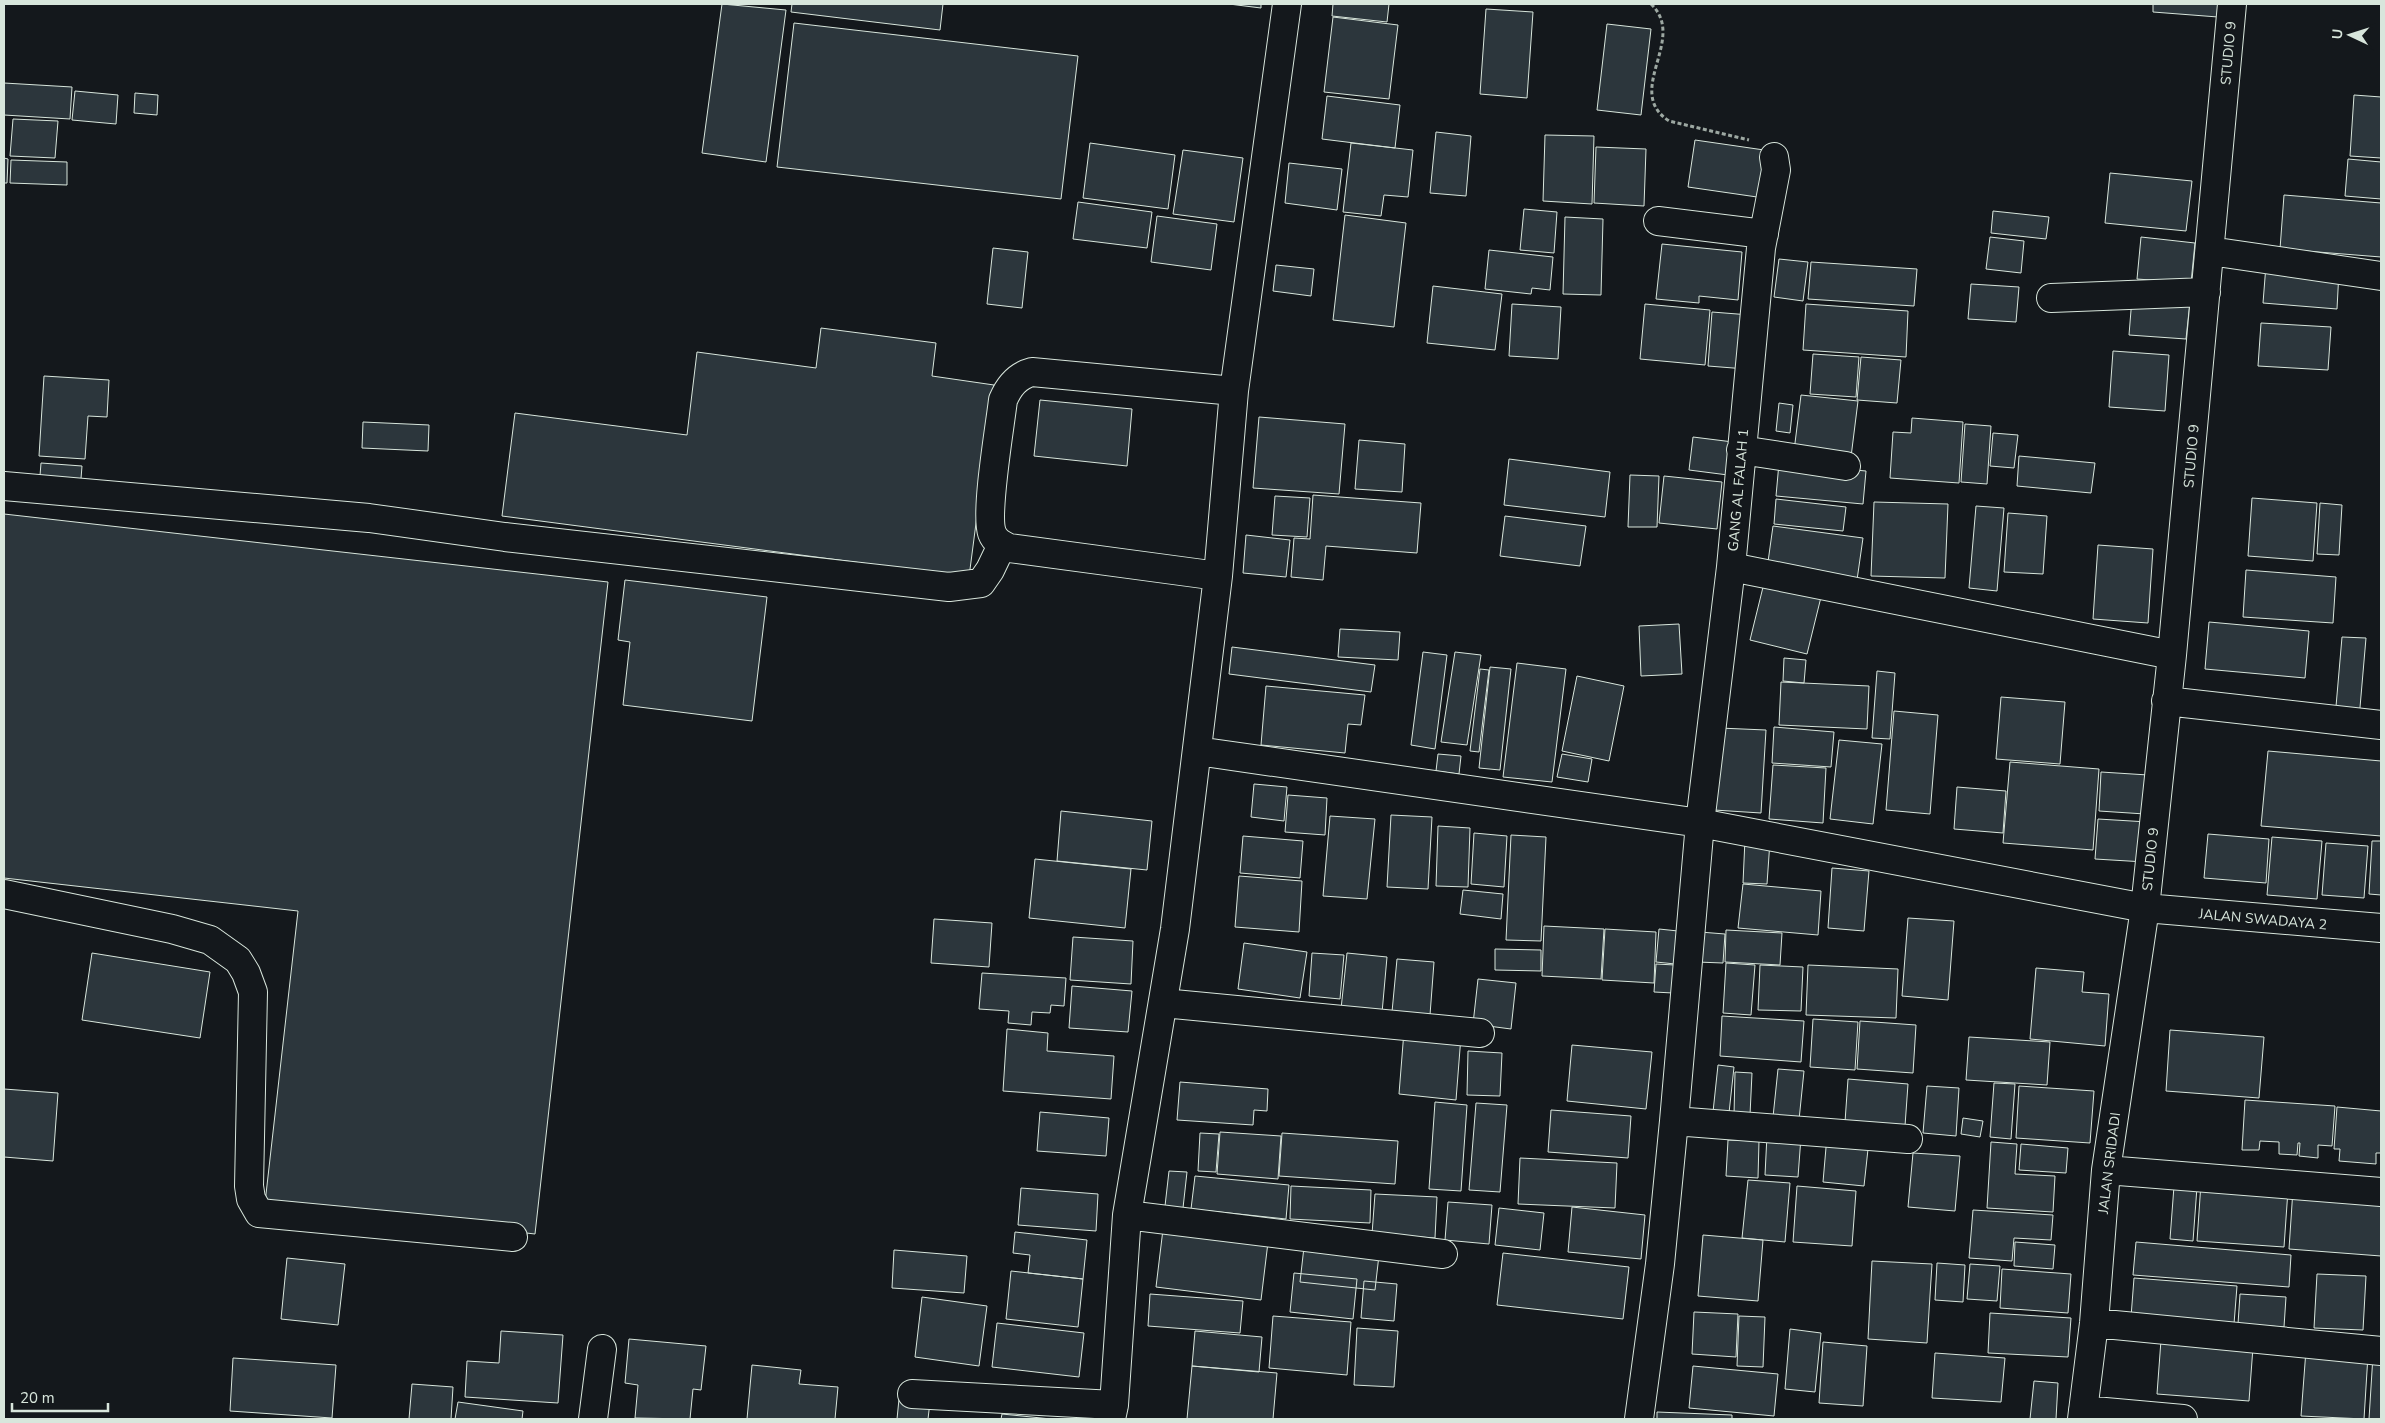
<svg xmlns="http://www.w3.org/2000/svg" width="2385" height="1423" font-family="'Nunito Sans',sans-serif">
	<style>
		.building { fill: #2c363c; stroke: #d8e6dc }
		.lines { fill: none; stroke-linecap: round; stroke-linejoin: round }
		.minor-casing { stroke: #d8e6dc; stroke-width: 30 }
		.path { stroke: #9da8a2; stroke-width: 3; stroke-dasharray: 4 2.5; stroke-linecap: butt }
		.minor { stroke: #14181c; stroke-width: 28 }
		.labels { text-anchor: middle; stroke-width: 4; stroke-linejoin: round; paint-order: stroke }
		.street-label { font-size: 14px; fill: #d8e6dc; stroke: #14181c }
	</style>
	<rect width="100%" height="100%" fill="#14181c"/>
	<path class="building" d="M722,4L786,10L766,162L702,153Z
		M792,4H943L940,30L791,12Z
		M1229,4H1261V8Z
		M1333,4H1389L1387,22L1332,16Z
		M2153,4H2219L2218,17L2153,12Z
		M1486,9L1533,12L1527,98L1480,94Z
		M1333,17L1398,25L1389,99L1324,92Z
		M794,23L1078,56L1061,199L777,167Z
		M1607,24L1651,29L1641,115L1597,110Z
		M4,83L72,87L70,119L4,115Z
		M75,91L118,95L116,124L72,120Z
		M135,93L158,95L157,115L134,113Z
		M2354,95L2381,97V158L2350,156Z
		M1327,96L1400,105L1395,148L1322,139Z
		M13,119L58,121L55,158L10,156Z
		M1436,132L1471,136L1466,196L1430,193Z
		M1545,135L1594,136L1592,204L1543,201Z
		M1695,140L1771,151L1764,198L1688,187Z
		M1090,143L1175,155L1168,209L1083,198Z
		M1351,143L1413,150L1408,197L1384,195L1381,216L1343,212Z
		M1596,147L1646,149L1644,206L1594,203Z
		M1183,150L1243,158L1234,222L1173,214Z
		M4,158L8,159L7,183H4Z
		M2348,159L2381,162V199L2345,196Z
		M11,160L67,162V185L10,183Z
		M1289,163L1342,169L1337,210L1285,203Z
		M2110,173L2192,181L2186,231L2105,223Z
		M2284,195L2381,203V257L2280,249Z
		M1078,202L1152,212L1147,248L1073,239Z
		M1524,209L1557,212L1554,253L1520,250Z
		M1993,211L2049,217L2046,239L1991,233Z
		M1345,215L1406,223L1394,327L1333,320Z
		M1157,216L1217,224L1211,270L1151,262Z
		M1565,217L1603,219L1601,295L1563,294Z
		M1990,237L2024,241L2021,273L1986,269Z
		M2141,237L2195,243L2191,283L2137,279Z
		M1662,244L1742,252L1738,300L1699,296V303L1656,299Z
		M993,248L1028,252L1022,308L987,304Z
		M1489,250L1553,257L1550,290L1532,288L1531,294L1485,289Z
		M1779,259L1808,262L1803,301L1774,297Z
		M1811,262L1917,269L1914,306L1808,299Z
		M1276,265L1314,269L1311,296L1273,291Z
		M2266,265L2339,271L2337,309L2263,303Z
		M1971,284L2019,287L2016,322L1968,319Z
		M1433,286L1502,294L1495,350L1427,343Z
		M2132,298L2190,302L2186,339L2129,335Z
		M1512,304L1561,307L1558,359L1509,356Z
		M1645,304L1710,310L1705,365L1640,359Z
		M1806,304L1908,311L1906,357L1803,350Z
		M1712,312L1750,315L1746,369L1708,366Z
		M2261,323L2331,327L2328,370L2258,366Z
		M821,328L936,343L932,376L994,385L969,577L502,516L515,413L687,435L697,352L816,368Z
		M2113,351L2169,355L2165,411L2109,407Z
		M1813,354L1859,357L1856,397L1810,394Z
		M1861,357L1901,360L1897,403L1857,400Z
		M44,376L109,380L107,417L88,416L85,459L39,456Z
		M1801,395L1858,401L1851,457L1794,451Z
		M1040,400L1132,409L1127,466L1034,456Z
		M1779,403L1793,405L1790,433L1776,431Z
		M1259,417L1345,424L1339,494L1253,488Z
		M1912,418L1963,422L1959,483L1890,478L1893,432L1911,433Z
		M363,422L429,425L428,451L362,448Z
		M1965,424L1991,426L1987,484L1961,482Z
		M1993,433L2018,435L2014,468L1990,466Z
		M1693,437L1733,442L1728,475L1689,470Z
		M1359,440L1405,444L1402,492L1355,489Z
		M2019,456L2095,463L2091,493L2017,486Z
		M1509,459L1610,472L1605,517L1504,505Z
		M41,463L82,466L80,491L39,488Z
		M1779,463L1866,471L1863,504L1776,496Z
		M1630,475L1659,476L1657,527H1628Z
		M1664,476L1722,482L1717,529L1659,523Z
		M1313,495L1421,503L1417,553L1326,546L1323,580L1291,577L1294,538L1310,539Z
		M1275,496L1310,498L1307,537L1272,535Z
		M2252,498L2317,503L2313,561L2248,556Z
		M1776,499L1846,507L1843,531L1774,524Z
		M1874,502L1948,504L1945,578L1871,576Z
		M2320,503L2342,505L2339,555L2317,554Z
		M1976,506L2004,508L1997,591L1969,588Z
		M2008,513L2047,516L2043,574L2004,572Z
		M4,514L608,582L535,1234L265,1203L298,911L4,878Z
		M1505,516L1586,526L1580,566L1500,556Z
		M1773,526L1863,538L1857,580L1767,569Z
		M1246,535L1290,540L1286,577L1243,573Z
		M2098,545L2153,549L2148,623L2093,619Z
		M2246,570L2336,577L2333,623L2243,617Z
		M1765,579L1822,593L1807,654L1750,640Z
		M625,580L767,597L752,721L623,705L630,642L618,640Z
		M2209,622L2309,631L2305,678L2205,669Z
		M1679,624L1682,674L1641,676L1639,626Z
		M1340,629L1400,632L1398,660L1338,657Z
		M2342,637L2366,638L2359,719L2335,718Z
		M1232,647L1375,665L1371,692L1229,674Z
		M1423,652L1447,655L1435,749L1411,745Z
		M1455,652L1481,655L1467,745L1441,742Z
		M1784,658L1806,660L1804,683L1783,681Z
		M1517,663L1566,669L1552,782L1503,777Z
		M1490,667L1511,669L1500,770L1479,768Z
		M1480,669L1489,670L1479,752L1470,751Z
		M1877,671L1895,673L1890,739L1872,738Z
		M1577,676L1624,686L1609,761L1562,751Z
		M1781,682L1869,686L1867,729L1779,725Z
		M1266,686L1365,695L1361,725L1348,724L1345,753L1261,745Z
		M2001,697L2065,702L2060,764L1996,759Z
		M1894,711L1938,715L1930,814L1886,810Z
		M1774,727L1834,732L1831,767L1772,763Z
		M1719,728L1766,730L1761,813L1714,810Z
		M1839,740L1882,744L1873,824L1830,819Z
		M2268,751L2381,761V836L2261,826Z
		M1438,754L1461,756L1459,774L1436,771Z
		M1562,754L1592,759L1588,782L1557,777Z
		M2010,762L2099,769L2093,850L2003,843Z
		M1773,765L1826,768L1823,823L1769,819Z
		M2101,772L2148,775L2145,814L2099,811Z
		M1254,784L1287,787L1284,821L1251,817Z
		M1957,787L2006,791L2003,833L1954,829Z
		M1288,795L1327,798L1325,835L1285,832Z
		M1061,811L1152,821L1147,870L1057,861Z
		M1391,815L1432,817L1428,889L1387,887Z
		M1330,816L1375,819L1367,899L1323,896Z
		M2098,819L2148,822L2145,862L2095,859Z
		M1438,826L1470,828L1468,887L1436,886Z
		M1474,833L1507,836L1504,887L1471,884Z
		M2208,834L2269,839L2266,883L2204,878Z
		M1511,835L1546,837L1541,941L1506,940Z
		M1243,836L1303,841L1300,878L1240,873Z
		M2272,837L2322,841L2317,899L2267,895Z
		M1745,839L1770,841L1767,884L1743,883Z
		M2372,841H2381V895L2369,894Z
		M2326,843L2368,846L2364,898L2322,895Z
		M1035,859L1131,869L1125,928L1029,918Z
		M1832,868L1869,871L1864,931L1828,928Z
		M1239,876L1302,881L1299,932L1235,927Z
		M1743,884L1821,891L1818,935L1738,928Z
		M1463,890L1503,894L1501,919L1460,914Z
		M1908,918L1954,921L1948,1000L1902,996Z
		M934,919L992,923L989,967L931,963Z
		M1544,926L1604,929L1601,979L1542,976Z
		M1605,929L1656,932L1654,983L1602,980Z
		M1659,929L1678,931L1675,964L1656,962Z
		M1726,930L1782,933L1780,965L1725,962Z
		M1700,932L1725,934L1723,963L1697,962Z
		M1073,937L1133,941L1131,984L1070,980Z
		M1244,943L1307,952L1300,998L1238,989Z
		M1495,949L1541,950V971L1495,970Z
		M92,953L210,972L200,1038L82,1020Z
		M1312,953L1344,955L1340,999L1309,996Z
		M1347,953L1387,957L1382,1013L1341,1009Z
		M1397,959L1434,962L1430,1015L1392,1012Z
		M1726,963L1755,965L1751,1015L1723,1013Z
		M1656,964L1675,965L1673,993L1654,992Z
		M1760,965L1803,967L1801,1011L1758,1010Z
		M1808,965L1898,969L1896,1018L1806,1015Z
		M2036,968L2084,972L2082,992L2109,994L2105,1046L2030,1039Z
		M982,973L1066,978L1064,1006L1051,1005L1050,1013L1032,1012L1031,1025L1008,1023L1009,1011L979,1009Z
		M1478,979L1516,983L1511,1029L1473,1024Z
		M1072,986L1132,991L1128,1032L1069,1028Z
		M1722,1016L1804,1021L1801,1062L1720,1056Z
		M1813,1019L1858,1022L1855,1070L1810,1067Z
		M1860,1021L1916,1025L1913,1073L1857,1069Z
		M1007,1029L1048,1033L1047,1051L1114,1056L1111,1099L1003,1091Z
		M2170,1030L2264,1037L2259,1098L2166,1091Z
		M1404,1031L1461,1036L1456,1100L1399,1094Z
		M1969,1037L2050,1042L2047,1085L1966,1080Z
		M1572,1045L1652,1052L1646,1109L1567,1101Z
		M1468,1051L1502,1053L1500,1096L1467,1095Z
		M1718,1065L1734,1067L1729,1113L1713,1112Z
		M1778,1069L1804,1071L1799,1120L1773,1117Z
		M1735,1072L1752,1073L1750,1115H1734Z
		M1848,1079L1908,1084L1905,1126L1845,1122Z
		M1180,1082L1268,1089L1267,1111L1254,1110L1253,1125L1177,1120Z
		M1994,1083L2015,1084L2011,1139L1990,1137Z
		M1927,1086L1959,1088L1956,1136L1923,1133Z
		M2019,1086L2094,1091L2090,1143L2016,1138Z
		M4,1089L58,1093L53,1161L4,1157Z
		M2245,1100L2335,1106L2332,1146L2318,1145V1158L2299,1156L2300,1143H2298L2297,1155L2279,1154V1142L2260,1141L2259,1150H2242Z
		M1435,1102L1467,1105L1461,1191L1429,1189Z
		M1476,1103L1507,1105L1500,1192L1469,1190Z
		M2337,1107L2381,1111V1153H2376V1164L2339,1161L2340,1149H2334Z
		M1551,1110L1631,1116L1628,1158L1548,1152Z
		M1040,1112L1109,1118L1106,1156L1037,1151Z
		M1963,1118L1983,1121L1980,1137L1961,1134Z
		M1220,1132L1281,1136L1278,1179L1217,1174Z
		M1200,1133L1219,1134L1216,1172L1198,1171Z
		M1282,1133L1398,1141L1395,1184L1279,1176Z
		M1767,1135L1801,1137L1798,1177L1765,1175Z
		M1827,1136L1869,1140L1864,1186L1823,1182Z
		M1728,1140L1759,1141L1758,1178L1726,1176Z
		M1991,1142L2017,1144L2015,1174L2055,1176L2053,1212L1987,1208Z
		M2021,1144L2068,1148L2066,1173L2019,1170Z
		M1913,1153L1960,1156L1955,1211L1908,1207Z
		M1520,1158L1617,1163L1615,1208L1518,1204Z
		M1169,1171L1187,1172L1183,1208L1165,1206Z
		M1195,1176L1289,1185L1286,1219L1191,1209Z
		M1748,1180L1790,1183L1785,1242L1742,1238Z
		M2201,1183L2288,1190L2284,1247L2197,1241Z
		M1291,1186L1371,1190L1370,1223L1290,1219Z
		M1797,1186L1856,1191L1852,1246L1793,1242Z
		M2174,1186L2197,1187L2193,1241L2170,1239Z
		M1021,1188L1098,1194L1096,1231L1018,1225Z
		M2293,1189L2381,1195V1256L2289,1249Z
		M1375,1194L1437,1197L1435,1238L1372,1234Z
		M1448,1202L1492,1205L1489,1244L1445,1240Z
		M1572,1207L1645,1215L1641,1259L1568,1252Z
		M1499,1208L1544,1213L1540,1250L1495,1245Z
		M1973,1210L2053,1215L2051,1240L2014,1238L2012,1261L1969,1258Z
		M1164,1221L1269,1234L1261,1300L1156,1287Z
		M1015,1232L1087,1240L1083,1279L1028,1273L1030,1255L1013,1253Z
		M1703,1235L1763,1240L1758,1301L1698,1296Z
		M2015,1242L2055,1245L2053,1269L2014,1266Z
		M2136,1242L2291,1255L2289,1287L2133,1275Z
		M1304,1247L1379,1255L1375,1290L1300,1282Z
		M894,1250L967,1256L964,1293L892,1288Z
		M1503,1253L1629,1267L1623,1319L1497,1305Z
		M287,1258L345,1264L338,1325L281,1319Z
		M1872,1261L1932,1264L1927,1343L1868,1339Z
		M1937,1263L1965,1265L1963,1302L1935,1300Z
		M1970,1264L2000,1266L1997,1301L1967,1299Z
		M2002,1269L2071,1274L2068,1313L2000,1308Z
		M1011,1271L1083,1279L1078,1327L1006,1319Z
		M1294,1273L1357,1279L1353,1319L1290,1312Z
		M2317,1274L2366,1276L2363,1330L2314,1328Z
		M2134,1278L2237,1286L2234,1324L2131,1317Z
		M1364,1281L1397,1284L1394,1321L1361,1318Z
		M1150,1294L1243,1301L1240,1333L1148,1326Z
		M2240,1294L2286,1297L2284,1327L2238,1324Z
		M922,1297L987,1306L979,1366L915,1357Z
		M1694,1312L1738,1314L1736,1357L1692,1354Z
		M1990,1313L2071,1318L2068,1357L1988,1353Z
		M1273,1316L1351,1322L1347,1375L1269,1368Z
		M1739,1316L1765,1317L1763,1367L1737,1366Z
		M997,1323L1084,1333L1079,1377L992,1367Z
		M1357,1328L1398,1331L1394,1387L1354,1385Z
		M1790,1329L1821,1333L1815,1392L1785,1389Z
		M501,1331L563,1335L558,1403L465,1397L467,1361L499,1363Z
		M1195,1331L1262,1337L1259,1372L1192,1366Z
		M629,1339L706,1346L701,1390L693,1389L690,1419L635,1418L638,1385L625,1383Z
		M2161,1340L2253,1347L2249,1401L2157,1394Z
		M1823,1342L1867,1346L1863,1406L1819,1403Z
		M2306,1350L2368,1355L2364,1419L2301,1416Z
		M1935,1353L2005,1358L2001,1402L1932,1398Z
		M2373,1355L2381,1356V1419H2369Z
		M233,1358L336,1365L332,1418L230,1411Z
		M752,1365L801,1370L799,1384L838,1387L835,1419H747Z
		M1192,1366L1277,1373L1273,1419H1187Z
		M1693,1366L1778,1374L1774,1416L1689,1408Z
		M2034,1381L2058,1383L2056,1419H2030Z
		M412,1384L453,1387L451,1419H409Z
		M899,1399L930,1402L928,1419H897Z
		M458,1402L523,1411L522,1419H455Z
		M1657,1412L1732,1415V1419H1657Z
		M1002,1414L1051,1419H1001Z"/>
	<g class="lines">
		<g class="minor-casing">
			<path id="minor" d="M1658,221L1764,234
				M2210,251L2381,276
				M2051,298L2206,292
				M1741,450L1846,466
				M4,486L369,518L505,537L949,587L981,583L990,570L1002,545
				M1731,567L2172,655
				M1218,576L1009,548C1001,544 995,541 992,533C985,513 1000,426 1003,400C1009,386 1017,376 1032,372L1234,391
				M2166,701L2381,725
				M1197,751L1700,823L2145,908L2381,928
				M4,894L172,929L210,940L238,960L246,973L253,992L249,1186L251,1199L259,1213L513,1237
				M1163,1003L1480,1033
				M1674,1121L1908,1139
				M2106,1170L2381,1192
				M1127,1215L1443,1254
				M2094,1323L2381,1351
				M912,1394L1114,1405
				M2083,1410L2183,1419
				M593,1419L602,1349
				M1111,1419L1114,1405L1127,1215L1175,929L1218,576L1234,391L1287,4
				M1639,1419L1660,1264L1674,1121L1700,823L1731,567L1761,248L1776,170L1774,157
				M2082,1419L2094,1323L2106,1170L2145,908L2172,655L2232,4"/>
		</g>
		<path class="path" d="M1651,4C1688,39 1623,91 1669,121L1749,140"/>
		<use href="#minor" class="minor"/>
	</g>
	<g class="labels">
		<g class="street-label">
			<text transform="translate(2228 53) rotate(-85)" y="5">STUDIO 9</text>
			<text transform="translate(2191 456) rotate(-85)" y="5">STUDIO 9</text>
			<text transform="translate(1738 490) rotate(-85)" y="5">GANG AL FALAH 1</text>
			<text transform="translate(2150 859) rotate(-84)" y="5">STUDIO 9</text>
			<text transform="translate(2263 919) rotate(5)" y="5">JALAN SWADAYA 2</text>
			<text transform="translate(2109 1163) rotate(-83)" y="5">JALAN SRIDADI</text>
		</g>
	</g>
	<rect width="2385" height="1423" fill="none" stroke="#d8e6dc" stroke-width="10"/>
	<g transform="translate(2350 35) rotate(274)" stroke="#14181c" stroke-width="4" paint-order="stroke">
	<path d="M0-4L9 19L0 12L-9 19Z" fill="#d8e6dc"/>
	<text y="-8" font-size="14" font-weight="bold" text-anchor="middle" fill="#d8e6dc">U</text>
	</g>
	<path d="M12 1403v8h96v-8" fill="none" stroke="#d8e6dc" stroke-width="2.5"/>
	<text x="20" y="1403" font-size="15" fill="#d8e6dc" stroke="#14181c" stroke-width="4" paint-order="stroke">20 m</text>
</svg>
